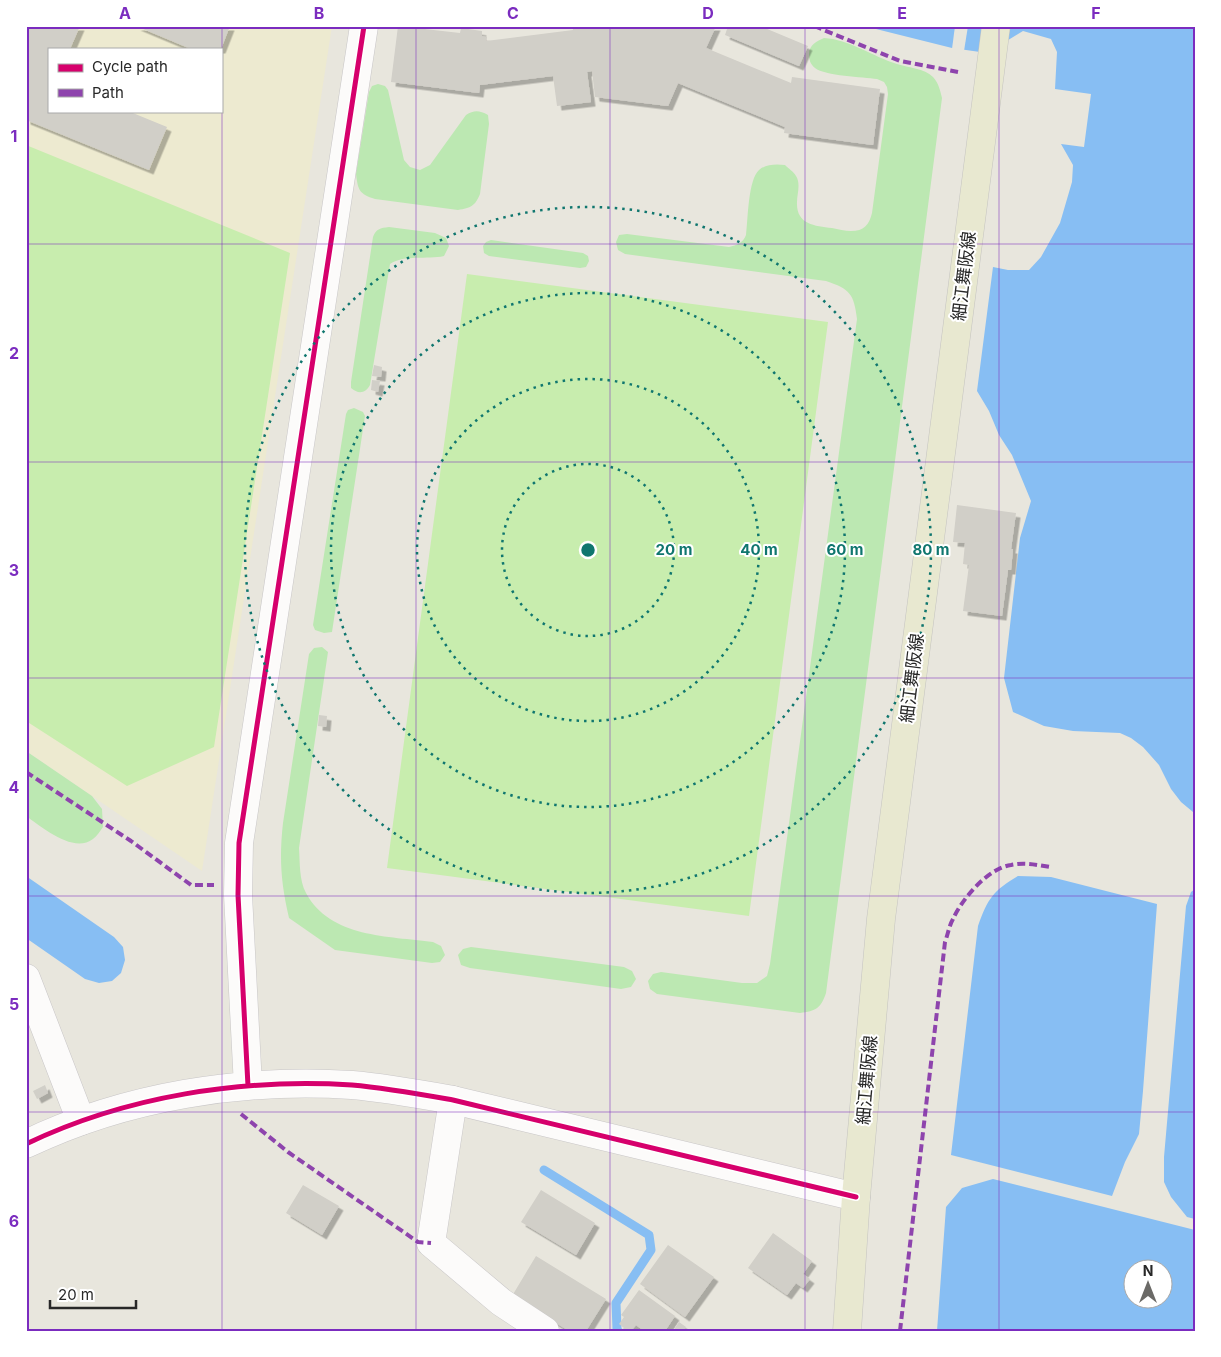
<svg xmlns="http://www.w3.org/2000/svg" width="1221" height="1357" font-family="Inter,'Noto Sans JP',sans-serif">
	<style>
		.education { fill: #edead0; fill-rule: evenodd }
		.green { fill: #bce8b2 }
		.pitch { fill: #c8edae }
		.water { fill: #87bef3; fill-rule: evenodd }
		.pier { fill: #e8e6dd }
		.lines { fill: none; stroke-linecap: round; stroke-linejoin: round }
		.stream { stroke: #87bef3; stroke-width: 9 }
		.building { fill: #d1cfc8; filter: url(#shadow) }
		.minor-casing { stroke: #c8c6c7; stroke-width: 29 }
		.tertiary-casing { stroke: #c8c6c7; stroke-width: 29 }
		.primary-casing { stroke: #c4c3c0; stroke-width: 29 }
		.minor { stroke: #fcfbfa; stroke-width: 28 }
		.tertiary { stroke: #fcfbfa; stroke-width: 28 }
		.primary { stroke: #e8e8d0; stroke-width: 28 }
		.quiet { stroke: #8e44ad; stroke-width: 4; stroke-dasharray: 8 4; stroke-linecap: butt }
		.cycleway-casing { stroke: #fff; stroke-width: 8 }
		.cycleway { stroke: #d6006c; stroke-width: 5 }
		.grid { fill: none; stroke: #7b2cbf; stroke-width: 1; stroke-opacity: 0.55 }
		.ring { fill: none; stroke: #0f766e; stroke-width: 2.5; stroke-dasharray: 2.5 5 }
		.labels { text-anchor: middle; stroke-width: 4; stroke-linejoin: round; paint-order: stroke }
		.street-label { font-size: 18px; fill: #282828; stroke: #fff }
		.centre { fill: #0f766e; stroke: #fff; stroke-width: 2.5 }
		.ring-label { font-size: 15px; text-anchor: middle; font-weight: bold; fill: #0f766e; stroke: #fff; stroke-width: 4; stroke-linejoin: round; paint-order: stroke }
		.neatline { fill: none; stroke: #7b2cbf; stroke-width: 2 }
		.grid-label { font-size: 16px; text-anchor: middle; font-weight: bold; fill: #7b2cbf }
	</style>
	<defs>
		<filter id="shadow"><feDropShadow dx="4.5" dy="4.5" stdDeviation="0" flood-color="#0004"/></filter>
	</defs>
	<rect width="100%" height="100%" fill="#e8e6dd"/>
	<path class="education" d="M26,26H332L202,871L26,751ZM49,49H221V111H49Z"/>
	<path class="green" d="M824,38C848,39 874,57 897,64C909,68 924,68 933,77C939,84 940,90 942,98L826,993C821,1008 816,1011 800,1013L657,994L650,989L648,981L653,974L661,972L742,983H757L767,976L770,964L857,319C854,294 850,289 826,281L625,254L618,250L616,242L619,235L627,234L729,247C737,245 743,243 746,235C748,219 748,180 759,170C766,164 776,164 785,165C788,168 794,172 796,176C801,184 797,194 797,202C796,224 814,226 832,228C838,229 845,231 851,231C864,231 869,225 872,213L888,94L887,87L884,82L877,79C863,77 825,76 815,68C810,64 809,59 809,54C809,45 817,41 824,38Z
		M378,84L385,86L388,90L404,160L410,167L420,170L430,165L466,115C474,110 479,110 488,115L489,124L480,194C475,206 471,208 458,210L375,199C359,194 358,190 356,174L369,92L372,86Z
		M389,227L435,233L446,238L449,246L444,256C427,260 405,254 390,264L370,385C365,394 358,394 351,388V382L373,237C376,229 380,228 389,227Z
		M491,240L583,253L588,256L589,261L586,267L580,268L489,256L484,253L483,246L486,242Z
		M354,408L363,412L365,416L332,632L324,633L315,630L313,625L346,414L348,410Z
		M322,647L328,652L299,848C300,862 299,880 306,893C330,938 389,936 433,942L441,946L445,955L440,962L432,963L335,950L289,918C281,883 279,859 283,823L309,654L314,648Z
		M26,751L92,796L102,809L103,827C100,831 97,836 93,839C73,854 42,827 26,816Z
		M471,947L624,967L632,971L636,979L631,987L621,989L470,968L461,965L458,955L463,949Z"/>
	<path class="pitch" d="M26,145L290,253L214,747L127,786L26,721Z
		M467,274L828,322L749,916L387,868Z"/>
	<path class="water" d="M864,26H1195V817L1193,812L1181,802L1171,789L1159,765L1143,747L1131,738L1120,733L1073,731L1044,726L1013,712L1004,678L1020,538L1031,501L1012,455L999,435L989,411L977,391L993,267L1008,270H1029L1041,257L1060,223L1072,182L1073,165L1061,144L1084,147L1091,94L1055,89L1057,52L1051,39L1023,31L987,53L952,48Z
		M26,876L114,937L123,947L125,960L121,973L112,981L99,983L85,979L26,938Z
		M1018,876L1051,877L1157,904L1143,1091L1139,1134L1125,1162L1112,1196L951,1155L978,926C988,898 993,891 1018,876Z
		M1195,889V1219L1187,1217L1171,1197L1164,1182V1157L1186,906L1191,892Z
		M993,1179L1195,1230V1331H937L946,1207L962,1188ZM1134,1270H1164V1300H1134Z"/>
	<path class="pier" d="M955,26H968L964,51L952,49Z"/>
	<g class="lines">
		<path class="stream" d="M544,1170L649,1235L651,1250L616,1303L617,1329L618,1331"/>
	</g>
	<path class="building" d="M26,26H80L70,49H49V111H128L167,127L149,170L26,120Z
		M136,26H230L221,49H191Z
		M398,26L460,33L461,28L482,31V36L487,37L486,41L573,30V26H716L706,48L791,83L792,77L880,89L873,145L784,133L785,127L678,83L668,106L595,97L592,71L587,72L591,102L557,106L553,76L480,85L479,93L391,82Z
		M728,26H760L808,46L799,66L725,35Z
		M374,365L382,367L381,377L372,376Z
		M372,380L380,381L378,392L371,390Z
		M957,505L1016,513L1011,549H1013L1011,570H1008L1002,616L963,611L969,565L963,564L965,543L953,542Z
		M319,715L327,716L326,727L318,726Z
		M45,1085L48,1093L37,1099L33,1091Z
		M303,1185L339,1206L322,1235L286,1213Z
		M541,1190L595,1223L576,1255L521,1222Z
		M773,1233L812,1261L803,1274L810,1279L803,1288L796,1283L787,1295L748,1268Z
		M668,1245L714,1277L685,1317L640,1284Z
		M536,1256L606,1299L586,1331H569L512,1296Z
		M639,1290L675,1316L665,1331H644L636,1325L631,1331H628L619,1324L624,1317L621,1315Z
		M679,1322L686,1327L683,1331H673Z"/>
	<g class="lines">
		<g class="minor-casing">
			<path id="minor" d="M26,978L81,1121
				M453,1100L431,1243L501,1302L545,1331"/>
		</g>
		<g class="tertiary-casing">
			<path id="tertiary" d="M248,1086L238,895L239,843L364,26
				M26,1144C126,1096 242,1078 352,1085C386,1088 419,1094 453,1100L856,1197"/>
		</g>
		<g class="primary-casing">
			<path id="primary" d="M847,1331L856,1197L881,919L996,26"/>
		</g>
		<use href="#minor" class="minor"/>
		<use href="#tertiary" class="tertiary"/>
		<use href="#primary" class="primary"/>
		<path class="quiet" d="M814,26L900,61L958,72
			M26,772L131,841L191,885H214
			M241,1114L288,1152L418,1242L431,1243
			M900,1331L945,942C948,934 949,926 953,919C962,899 988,868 1011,865C1025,862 1037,865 1050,867"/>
		<g class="cycleway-casing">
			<path id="cycleway" d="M248,1086L238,895L239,843L364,26
				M26,1144C126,1096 242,1078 352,1085C386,1088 419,1094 453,1100L856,1197"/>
		</g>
		<use href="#cycleway" class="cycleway"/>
	</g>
	<path class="grid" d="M222,26V1331M416,26V1331M610,26V1331M805,26V1331M999,26V1331M26,244H1195M26,462H1195M26,678H1195M26,896H1195M26,1112H1195"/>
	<g class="ring">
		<circle cx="588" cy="550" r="86"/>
		<circle cx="588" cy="550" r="171"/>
		<circle cx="588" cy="550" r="257"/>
		<circle cx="588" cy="550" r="343"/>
	</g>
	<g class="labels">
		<g class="street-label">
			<text transform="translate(964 276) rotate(-83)" y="6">細江舞阪線</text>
			<text transform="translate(912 678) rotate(-83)" y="6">細江舞阪線</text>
			<text transform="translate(867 1080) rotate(-85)" y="6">細江舞阪線</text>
		</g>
	</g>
	<circle cx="588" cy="550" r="8" class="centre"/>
	<g class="ring-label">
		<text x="674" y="555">20 m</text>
		<text x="759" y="555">40 m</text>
		<text x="845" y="555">60 m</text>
		<text x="931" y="555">80 m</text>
	</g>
	<rect width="1221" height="1357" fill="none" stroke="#ffffff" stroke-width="55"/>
	<rect x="48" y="48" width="175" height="65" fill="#ffffff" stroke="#a9a9a9"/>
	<rect x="58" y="64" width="25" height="8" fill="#d6006c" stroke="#a9a9a9"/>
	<text x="92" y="72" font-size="15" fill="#282828">Cycle path</text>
	<rect x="58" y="89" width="25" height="8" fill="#8e44ad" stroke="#a9a9a9"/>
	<text x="92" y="98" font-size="15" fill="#282828">Path</text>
	<g transform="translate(1148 1284)"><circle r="24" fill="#ffffff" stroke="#a9a9a9"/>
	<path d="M0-4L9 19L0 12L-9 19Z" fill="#6b6a67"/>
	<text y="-8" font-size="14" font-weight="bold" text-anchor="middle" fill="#282828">N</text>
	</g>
	<path d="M50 1300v8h86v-8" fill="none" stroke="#282828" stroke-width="2.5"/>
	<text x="58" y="1300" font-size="15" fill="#282828" stroke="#ffffff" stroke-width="4" paint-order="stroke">20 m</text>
	<rect x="28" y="28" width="1166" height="1302" class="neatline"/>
	<g class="grid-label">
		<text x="125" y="19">A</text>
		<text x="319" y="19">B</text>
		<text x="513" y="19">C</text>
		<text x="708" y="19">D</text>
		<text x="902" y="19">E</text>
		<text x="1096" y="19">F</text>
		<text x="14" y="142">1</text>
		<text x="14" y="359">2</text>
		<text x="14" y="576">3</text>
		<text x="14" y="793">4</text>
		<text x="14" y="1010">5</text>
		<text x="14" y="1227">6</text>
	</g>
</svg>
